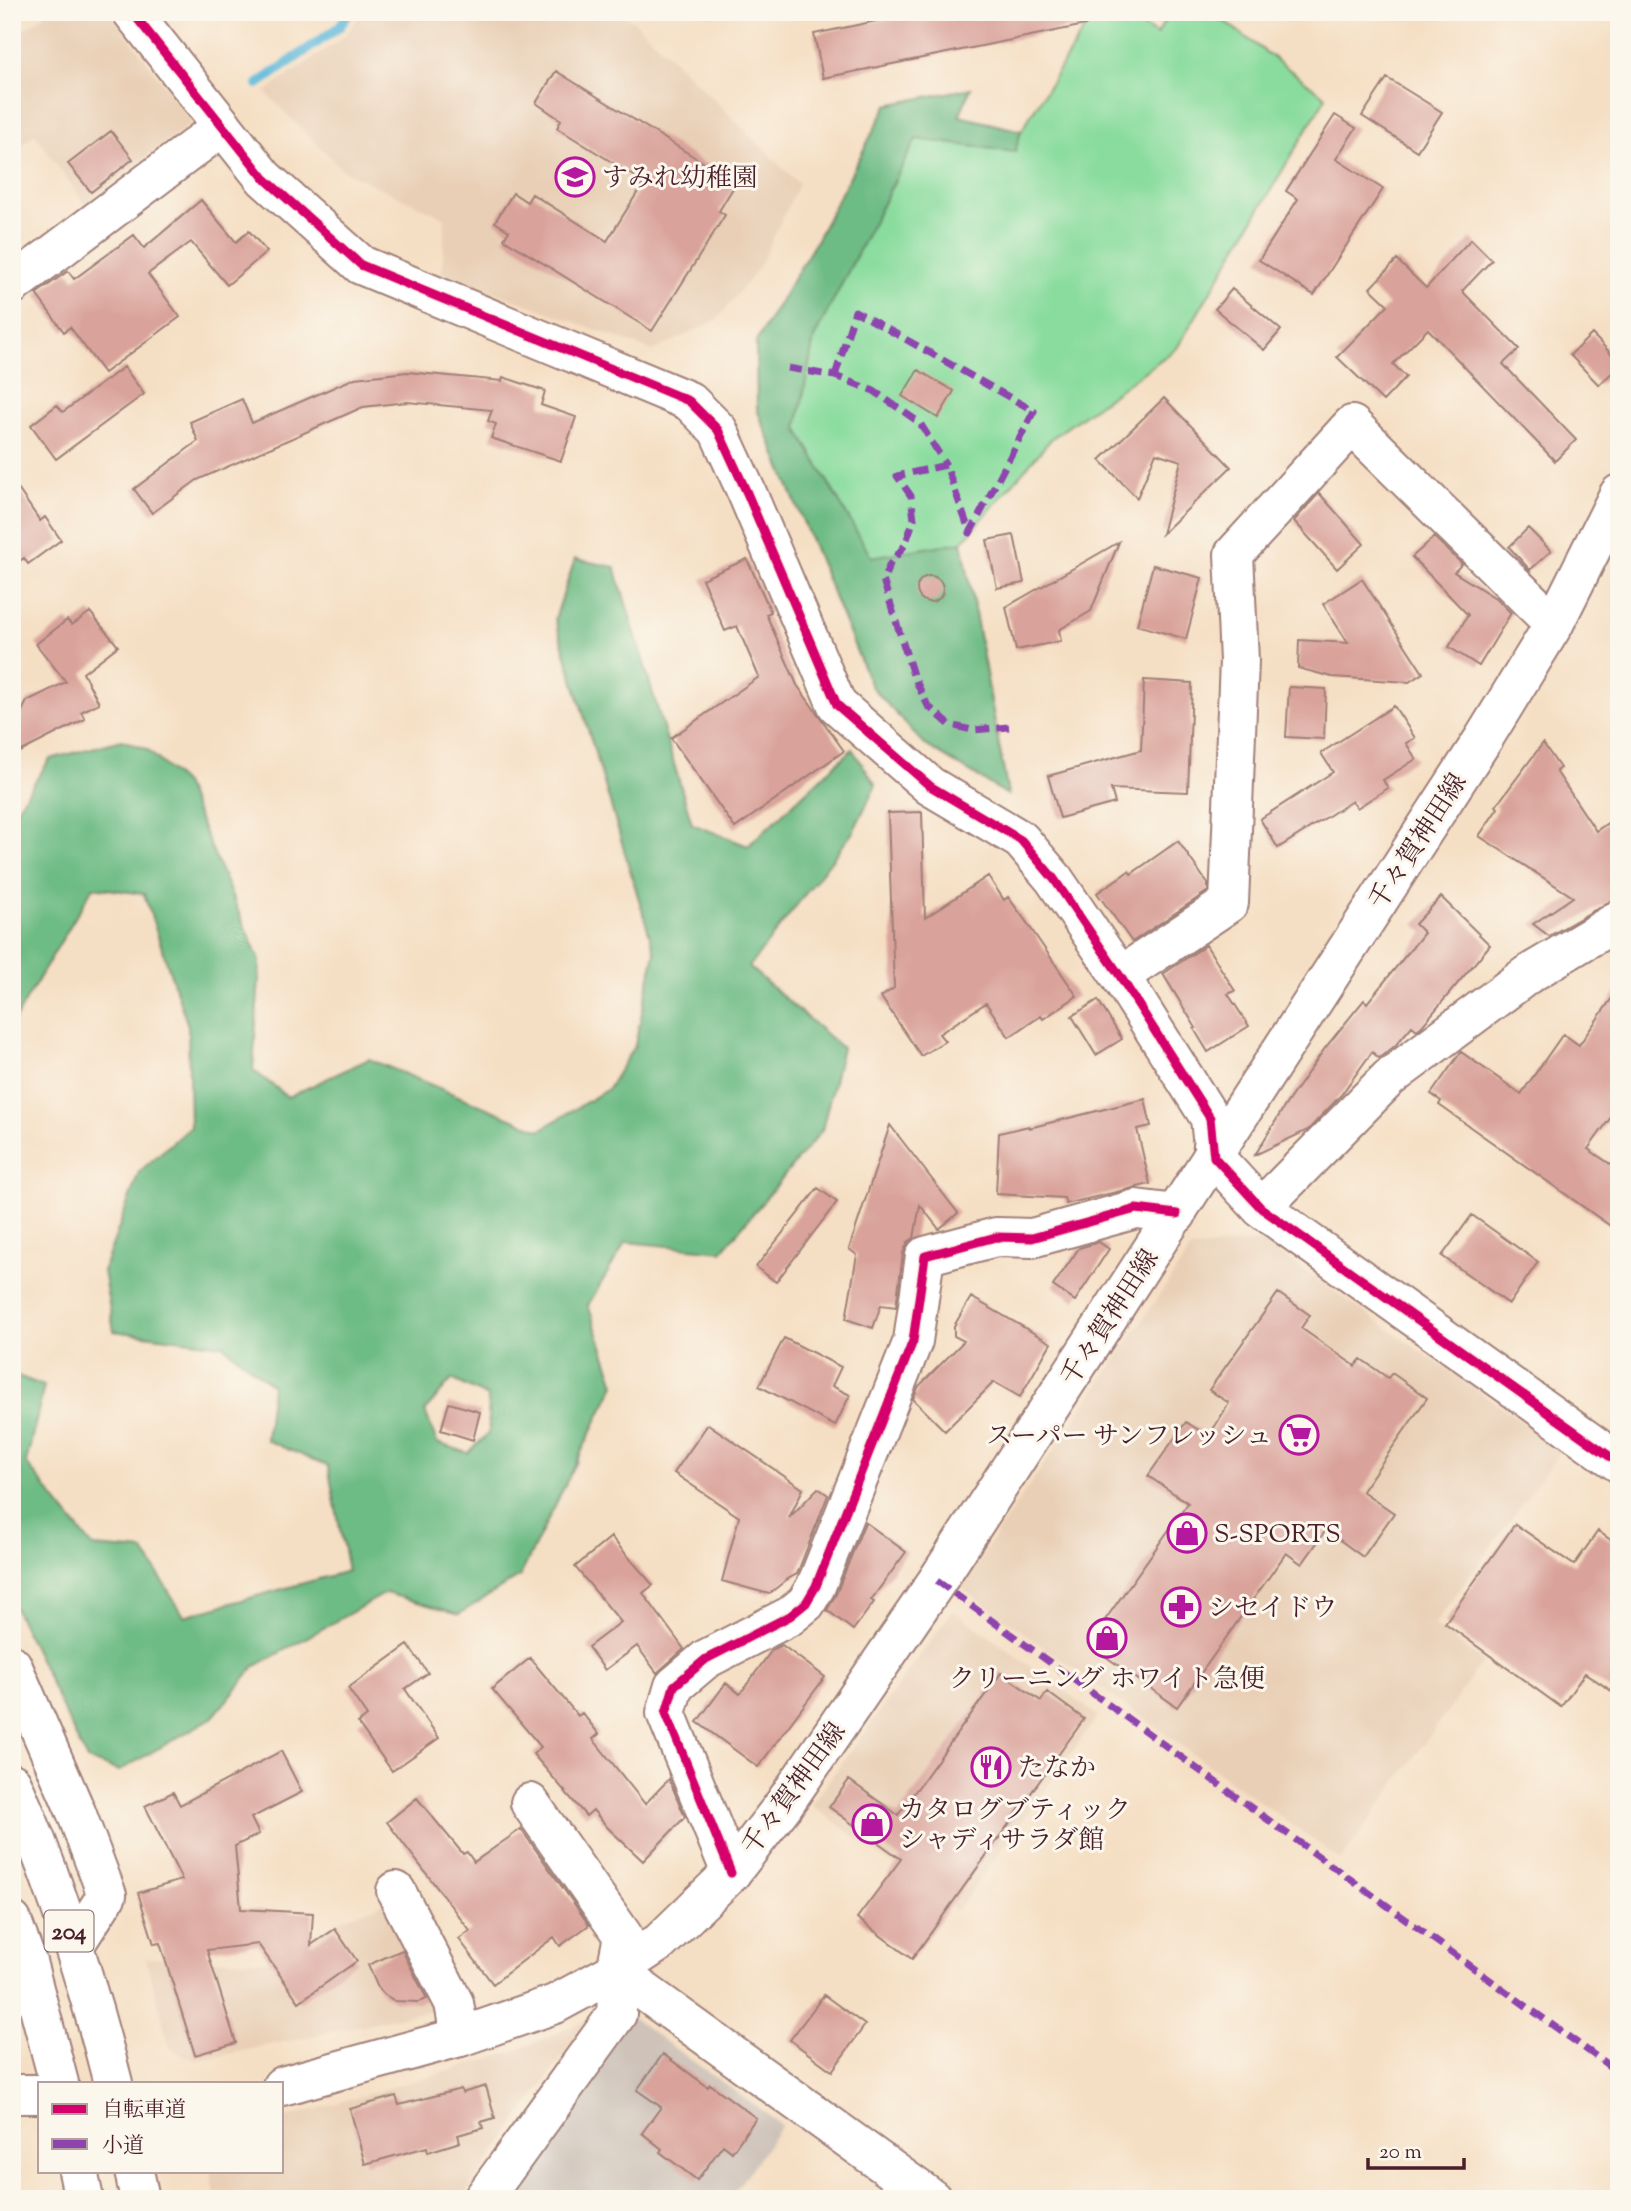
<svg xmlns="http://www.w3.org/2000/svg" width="1631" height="2211" font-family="'Sorts Mill Goudy','Noto Serif JP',serif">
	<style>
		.built { fill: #e9cfb6 }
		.industrial { fill: #cec2b9 }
		.green { fill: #89dc9e; stroke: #6a7e64; stroke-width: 2 }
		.forest { fill: #6ebc85; stroke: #5c6e58; stroke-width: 2; fill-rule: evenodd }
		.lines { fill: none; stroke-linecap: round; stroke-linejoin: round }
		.stream { stroke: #5ab8d9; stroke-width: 10 }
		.building { fill: #d9a29a }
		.minor-casing { stroke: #a07f78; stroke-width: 42 }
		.major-casing { stroke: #a07f78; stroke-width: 42 }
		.highway-casing { stroke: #a07f78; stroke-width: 42 }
		.minor { stroke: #fff; stroke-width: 38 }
		.major { stroke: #fff; stroke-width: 38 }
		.highway { stroke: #fff; stroke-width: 38 }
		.quiet { stroke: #8e44ad; stroke-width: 7; stroke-dasharray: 14 7; stroke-linecap: butt }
		.cycleway-casing { stroke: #fbf7ec; stroke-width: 13 }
		.cycleway { stroke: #d6006c; stroke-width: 9 }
		.labels { text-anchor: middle; stroke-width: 6; stroke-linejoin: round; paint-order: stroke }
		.shield { fill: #fbf7ec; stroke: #7f6065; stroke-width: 2 }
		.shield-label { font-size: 24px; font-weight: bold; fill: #4a1f2b }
		.poi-label { font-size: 26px; fill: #4a1f2b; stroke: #fbf7ec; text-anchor: start }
		.street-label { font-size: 26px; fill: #4a1f2b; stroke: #fbf7ec }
	</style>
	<rect width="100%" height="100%" fill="#fbf7ec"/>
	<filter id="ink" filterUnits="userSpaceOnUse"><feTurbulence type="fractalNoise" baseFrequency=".0143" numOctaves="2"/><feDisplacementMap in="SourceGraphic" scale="14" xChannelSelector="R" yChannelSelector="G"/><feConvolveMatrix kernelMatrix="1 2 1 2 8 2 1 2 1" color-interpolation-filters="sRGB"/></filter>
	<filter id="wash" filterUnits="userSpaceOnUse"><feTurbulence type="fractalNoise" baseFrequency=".00686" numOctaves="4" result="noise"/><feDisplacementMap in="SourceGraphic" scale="28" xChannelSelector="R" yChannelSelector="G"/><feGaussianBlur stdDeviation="1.57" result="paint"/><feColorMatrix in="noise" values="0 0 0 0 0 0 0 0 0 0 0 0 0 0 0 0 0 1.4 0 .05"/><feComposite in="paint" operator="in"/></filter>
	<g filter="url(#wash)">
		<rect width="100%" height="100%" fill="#f5dfc4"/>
		<path class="built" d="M46,12H110L192,122L85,204L35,134L12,152V37L39,20Z
			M362,12H619L635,22L799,184L759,267L717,320L653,351L442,273L445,218L344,171L265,92L345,36Z
			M1262,1241L1562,1449L1434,1625L1483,1661L1341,1860L960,1587L1191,1249Z
			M953,1610L1098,1716L957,1911L811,1805Z
			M396,1899L450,2006L196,2061L170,2048L146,1958L279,1961L343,1919Z
			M588,2020L462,2199H216L210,2171H282V2119L507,2054Z"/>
		<path class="industrial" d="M631,2017L782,2125L729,2199H510L504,2194Z"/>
		<path class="green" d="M1095,12H1121L1157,35L1169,12H1212L1326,97L1177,348L1052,438L962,542L1008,795L924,744L871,686L757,409L764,369L906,130L959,116L1021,131Z"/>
		<path class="forest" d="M971,88L959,116L1021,131L1015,152L916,139L814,338L797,428L871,557L962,542L1008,795L924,744L871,686L757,409L756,342L815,243L887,105Z
			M575,559L615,567L692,824L748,846L852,749L876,785L853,832L749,967L842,1048L822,1130L722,1251L626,1242L588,1305L615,1384L520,1576L459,1614L386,1593L254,1667L213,1717L119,1771L87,1760L12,1602V1374L44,1386L26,1463L93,1547L144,1551L184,1616L348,1571L328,1466L266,1440L272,1385L223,1345L114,1331L103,1271L139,1172L190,1127L188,1026L144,894L93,887L12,1024V816L50,759L122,740L147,749L184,784L260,962L253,1070L288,1097L369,1059L540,1130L608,1089L635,1045L655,953L555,619ZM452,1379L488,1397L489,1433L468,1453L437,1443L425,1411Z"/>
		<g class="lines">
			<path class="stream" d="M258,84L339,27L350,12"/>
		</g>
		<g id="blocks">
			<path class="building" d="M919,12H1088L1090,24L823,78L814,34Z
				M556,71L736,183L719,211L725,215L652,331L504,239L509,231L495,222L513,193L527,202L532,194L607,241L644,182L557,128L561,120L536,103Z
				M1387,78L1442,112L1417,151L1362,116Z
				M1335,115L1356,128L1336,159L1383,189L1314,295L1259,260L1298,199L1286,191Z
				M111,131L133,159L91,192L68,164Z
				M201,200L236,242L249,231L267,252L227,285L191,242L148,274L180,317L104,373L70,327L64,332L36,294L68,271L74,279L134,235L144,248Z
				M1471,239L1492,260L1462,291L1519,349L1503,364L1576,440L1555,461L1428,329L1393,364L1406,377L1383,401L1337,357L1388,305L1370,288L1397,260L1426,288Z
				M1232,289L1281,330L1264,350L1215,309Z
				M1592,334L1619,362V366L1599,385L1570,355Z
				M124,367L144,394L56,459L31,425L57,405L63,412Z
				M918,370L954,391L938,418L902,396Z
				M407,372L502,381L503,377L545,391L541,405L576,417L561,461L491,438L496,424L488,421L492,410L407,402L363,407L197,480L152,513L134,489L198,441L190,422L242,399L252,423L355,378Z
				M1164,398L1231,467L1162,534L1181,461L1156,453L1137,498L1100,460Z
				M12,480L40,521L45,517L61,540L28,564L24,558L12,566Z
				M1319,493L1364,544L1337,569L1294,521Z
				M1528,528L1551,551L1530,570L1509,547Z
				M1014,535L1024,583L997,588L987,540Z
				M1434,537L1462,564L1454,572L1497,599L1511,613L1479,666L1449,647L1468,615L1412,557Z
				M1119,542L1091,611L1059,630L1061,641L1016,650L1006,607Z
				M747,559L771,612L766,614L797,685L844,751L735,828L671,738L759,677L737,626L725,631L702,579Z
				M1153,565L1202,578L1186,639L1137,625Z
				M917 589a13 13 0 1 1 26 0a13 13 0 1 1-26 0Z
				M1362,579L1423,673L1409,682L1332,677L1298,668L1299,640L1348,643L1323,604Z
				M90,612L118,646L83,673L99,703L81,712L85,719L12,756V732L27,701L66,682L36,644L67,620L72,625Z
				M1144,680L1192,683L1188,792L1111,789L1115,803L1060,818L1048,776L1141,750Z
				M1289,687L1326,689L1324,739L1286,737Z
				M1394,706L1415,738L1406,743L1416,759L1383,780L1388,788L1357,808L1352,801L1278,848L1260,819L1333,772L1321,753Z
				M1543,743L1560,768L1556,771L1596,831L1619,815V896L1549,936L1533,924L1573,897L1479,836L1498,808L1496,806Z
				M922,812L925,918L988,876L1004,900L1008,897L1025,920L1077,996L1043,1019L1041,1016L1009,1037L986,1003L939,1034L945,1041L921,1056L881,997L894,988L888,813Z
				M1178,841L1208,884V891L1132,942L1097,893L1129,871L1131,874Z
				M1441,897L1490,945L1422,1026L1417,1030L1412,1026L1395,1046L1379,1058L1372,1052L1341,1095L1308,1130L1255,1155L1286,1104L1325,1048L1364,1000L1367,1003L1424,933L1415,924Z
				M1206,945L1235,991L1228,994L1249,1026L1208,1052L1194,1029L1196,1028L1163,974Z
				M1619,988V1106L1588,1149L1619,1170V1232L1439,1105L1441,1101L1431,1094L1461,1052L1521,1094L1563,1034L1579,1045Z
				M1098,1000L1122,1039L1096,1055L1072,1016Z
				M1145,1099L1151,1126L1137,1129L1150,1184L1066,1204L1064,1198L996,1194L999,1133L1029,1126V1128Z
				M890,1125L958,1213L939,1229L920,1205L914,1238L908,1242L903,1253L896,1307L881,1305L873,1328L846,1319L857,1255L849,1249Z
				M818,1188L837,1202L776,1282L756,1267Z
				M1472,1215L1538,1262L1509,1304L1442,1256Z
				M1099,1242L1109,1249L1075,1301L1053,1286L1079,1248Z
				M1278,1293L1310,1315L1301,1328L1355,1366L1361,1359L1388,1378L1392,1373L1427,1398L1362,1491L1394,1513L1363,1557L1326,1530L1302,1564L1286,1553L1177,1707L1088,1644L1188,1503L1148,1476L1186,1422L1209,1436L1229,1403L1209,1390Z
				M971,1297L1051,1343L1020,1397L994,1382L945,1431L913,1399L919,1386L964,1341L954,1336V1326Z
				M784,1338L841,1367L832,1386L850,1395L835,1426L759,1386Z
				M449,1403L480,1412L473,1440L441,1430Z
				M708,1424L803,1489L789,1518L818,1488L828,1495L797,1574L786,1580L769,1594L722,1581L739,1517L674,1473Z
				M865,1522L906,1552L871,1600L874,1602L853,1630L827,1610L836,1594Z
				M1515,1524L1574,1565L1598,1531L1619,1546V1696L1585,1673L1561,1707L1445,1623Z
				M611,1537L653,1585L643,1593L684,1649L657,1673L637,1646L605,1670L588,1647L621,1622L575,1567Z
				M408,1645L428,1673L405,1689L439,1738L392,1771L358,1723L367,1716L348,1688Z
				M782,1645L825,1677L758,1767L697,1722L726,1683L740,1694L772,1650Z
				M530,1658L578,1716L582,1713L599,1734L593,1739L645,1804L669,1779L685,1817L643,1861L608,1828L593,1810L586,1816L533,1754L541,1747L492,1689Z
				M1001,1673L1041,1701L1047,1692L1084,1719L912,1959L857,1918L901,1859L829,1807L849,1780L898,1815Z
				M281,1751L302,1792L251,1818L259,1834L235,1846L241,1909L313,1913L311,1945L335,1929L357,1961L299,2002L258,1944L207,1950L236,2043L195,2055L160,1943L154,1944L138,1893L182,1880L145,1806L173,1792L180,1805Z
				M417,1798L463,1854L467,1852L474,1862L521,1829L589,1925L560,1946L554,1937L493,1984L459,1939L470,1931L387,1822Z
				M402,1950L427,1999L418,2002L395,2001L385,1995L378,1988L368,1965Z
				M824,1995L865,2025L832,2071L790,2040Z
				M663,2054L708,2087L710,2084L756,2118L732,2152L723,2145L697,2180L660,2152L662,2149L642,2133L661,2107L637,2090Z
				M486,2086L495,2118L481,2122L483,2128L458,2135L460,2142L428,2152L427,2147L365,2164L350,2109L396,2096L399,2105L461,2089L462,2093Z"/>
		</g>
	</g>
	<g filter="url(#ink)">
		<use href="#blocks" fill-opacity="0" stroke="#a07f78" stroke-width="2"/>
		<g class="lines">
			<g class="minor-casing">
				<path id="minor" d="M132,12L264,178L361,265L689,401L718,430L747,493L837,705L930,786L1021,840L1054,879L1120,976L1210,1118L1214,1157L1261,1208L1619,1463
					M12,285L223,126
					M1120,976L1229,903L1239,661L1234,554L1352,425L1554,624
					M1261,1208L1389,1078L1527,975L1619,920
					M12,1665L76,1812L107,1895L74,1946
					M731,1873L666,1713L674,1686L706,1659L790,1616L806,1603L816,1586L913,1341L925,1256L996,1237L1032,1238L1136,1209L1177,1214
					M396,1891L454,2003L460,2037
					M616,1971L932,2199
					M12,2094H40
					M483,2199L617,2014L616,1971L623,1936L530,1803"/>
			</g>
			<g class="major-casing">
				<path id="major" d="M282,2086L460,2037L555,2004L616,1971L660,1942L731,1873L782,1807L937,1581L1484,738L1554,624L1619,494"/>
			</g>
			<g class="highway-casing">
				<path id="highway" d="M12,1783C55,1880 87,1981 113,2083
					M12,1921L27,1962L59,2083
					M78,2171L84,2199
					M134,2171L140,2199"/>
			</g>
			<use href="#minor" class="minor"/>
			<use href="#major" class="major"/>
			<use href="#highway" class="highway"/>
			<path class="quiet" d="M788,368L835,376L874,391L920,423L946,465
				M835,376L855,311L1034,411L970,533L946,465L897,476L911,496L914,519L905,545L890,564L883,580L913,675L928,706L950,725L972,730L1009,727
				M937,1581L1619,2073"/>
			<g class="cycleway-casing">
				<path id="cycleway" d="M132,12L264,178L361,265L689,401L718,430L747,493L837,705L930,786L1021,840L1054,879L1120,976L1210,1118L1214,1157L1261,1208L1619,1463
					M731,1873L666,1713L674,1686L706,1659L790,1616L806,1603L816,1586L913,1341L925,1256L996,1237L1032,1238L1136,1209L1177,1214"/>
			</g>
			<use href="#cycleway" class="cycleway"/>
		</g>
	</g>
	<defs>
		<g id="school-ring" transform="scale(2.0125)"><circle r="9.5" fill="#fbf7ec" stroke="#b5179e" stroke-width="1.5"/><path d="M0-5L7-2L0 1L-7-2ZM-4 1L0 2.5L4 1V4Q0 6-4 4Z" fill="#b5179e"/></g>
		<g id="supermarket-ring" transform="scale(2.0125)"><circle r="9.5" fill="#fbf7ec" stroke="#b5179e" stroke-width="1.5"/><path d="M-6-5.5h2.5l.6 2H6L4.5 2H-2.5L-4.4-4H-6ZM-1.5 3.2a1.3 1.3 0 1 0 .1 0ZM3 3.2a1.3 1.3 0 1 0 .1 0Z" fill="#b5179e"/></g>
		<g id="shop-ring" transform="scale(2.0125)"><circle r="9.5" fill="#fbf7ec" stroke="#b5179e" stroke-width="1.5"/><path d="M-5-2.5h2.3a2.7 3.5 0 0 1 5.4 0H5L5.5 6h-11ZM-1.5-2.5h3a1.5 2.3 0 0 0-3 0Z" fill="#b5179e"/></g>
		<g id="pharmacy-ring" transform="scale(2.0125)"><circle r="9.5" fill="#fbf7ec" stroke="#b5179e" stroke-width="1.5"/><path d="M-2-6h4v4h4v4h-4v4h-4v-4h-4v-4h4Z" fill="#b5179e"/></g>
		<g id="restaurant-ring" transform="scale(2.0125)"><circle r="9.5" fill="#fbf7ec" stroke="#b5179e" stroke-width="1.5"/><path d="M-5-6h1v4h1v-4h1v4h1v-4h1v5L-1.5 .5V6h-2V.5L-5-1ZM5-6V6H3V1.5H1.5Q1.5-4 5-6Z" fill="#b5179e"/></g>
	</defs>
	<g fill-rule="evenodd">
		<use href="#school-ring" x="575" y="177"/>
		<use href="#supermarket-ring" x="1299" y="1435"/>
		<use href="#shop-ring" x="1187" y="1533"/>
		<use href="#pharmacy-ring" x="1181" y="1607"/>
		<use href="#shop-ring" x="1107" y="1638"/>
		<use href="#restaurant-ring" x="991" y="1767"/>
		<use href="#shop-ring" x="872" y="1824"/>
	</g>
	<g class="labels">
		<rect class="shield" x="44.5" y="1910.5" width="49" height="41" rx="5"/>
		<g class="shield-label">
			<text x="69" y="1939">204</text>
		</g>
		<g class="poi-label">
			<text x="602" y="186">すみれ幼稚園</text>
			<text x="1272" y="1444" text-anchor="end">スーパー サンフレッシュ</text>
			<text x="1214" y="1542">S-SPORTS</text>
			<text x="1208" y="1616">シセイドウ</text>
			<text x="1107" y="1687" text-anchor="middle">クリーニング ホワイト急便</text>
			<text x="1018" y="1776">たなか</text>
			<text x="899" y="1818">カタログブティック<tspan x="899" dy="30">シャディサラダ館</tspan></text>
		</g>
		<g class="street-label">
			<text transform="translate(1417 841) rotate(-57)" y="9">千々賀神田線</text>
			<text transform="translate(1109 1317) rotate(-57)" y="9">千々賀神田線</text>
			<text transform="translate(793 1788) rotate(-54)" y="9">千々賀神田線</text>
		</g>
	</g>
	<rect width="1631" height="2211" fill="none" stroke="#fbf7ec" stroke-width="42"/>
	<rect x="38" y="2082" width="245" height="91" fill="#fbf7ec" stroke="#b4a19f" stroke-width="2"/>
	<rect x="52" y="2104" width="35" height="10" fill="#d6006c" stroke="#b4a19f" stroke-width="2"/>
	<text x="102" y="2116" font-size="21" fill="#4a1f2b">自転車道</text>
	<rect x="52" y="2139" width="35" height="10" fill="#8e44ad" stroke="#b4a19f" stroke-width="2"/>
	<text x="102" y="2152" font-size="21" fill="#4a1f2b">小道</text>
	<path d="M1368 2158v10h96v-10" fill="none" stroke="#4a1f2b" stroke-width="3.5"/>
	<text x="1379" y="2158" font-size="21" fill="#4a1f2b" stroke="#fbf7ec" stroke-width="5" paint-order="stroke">20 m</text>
</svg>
